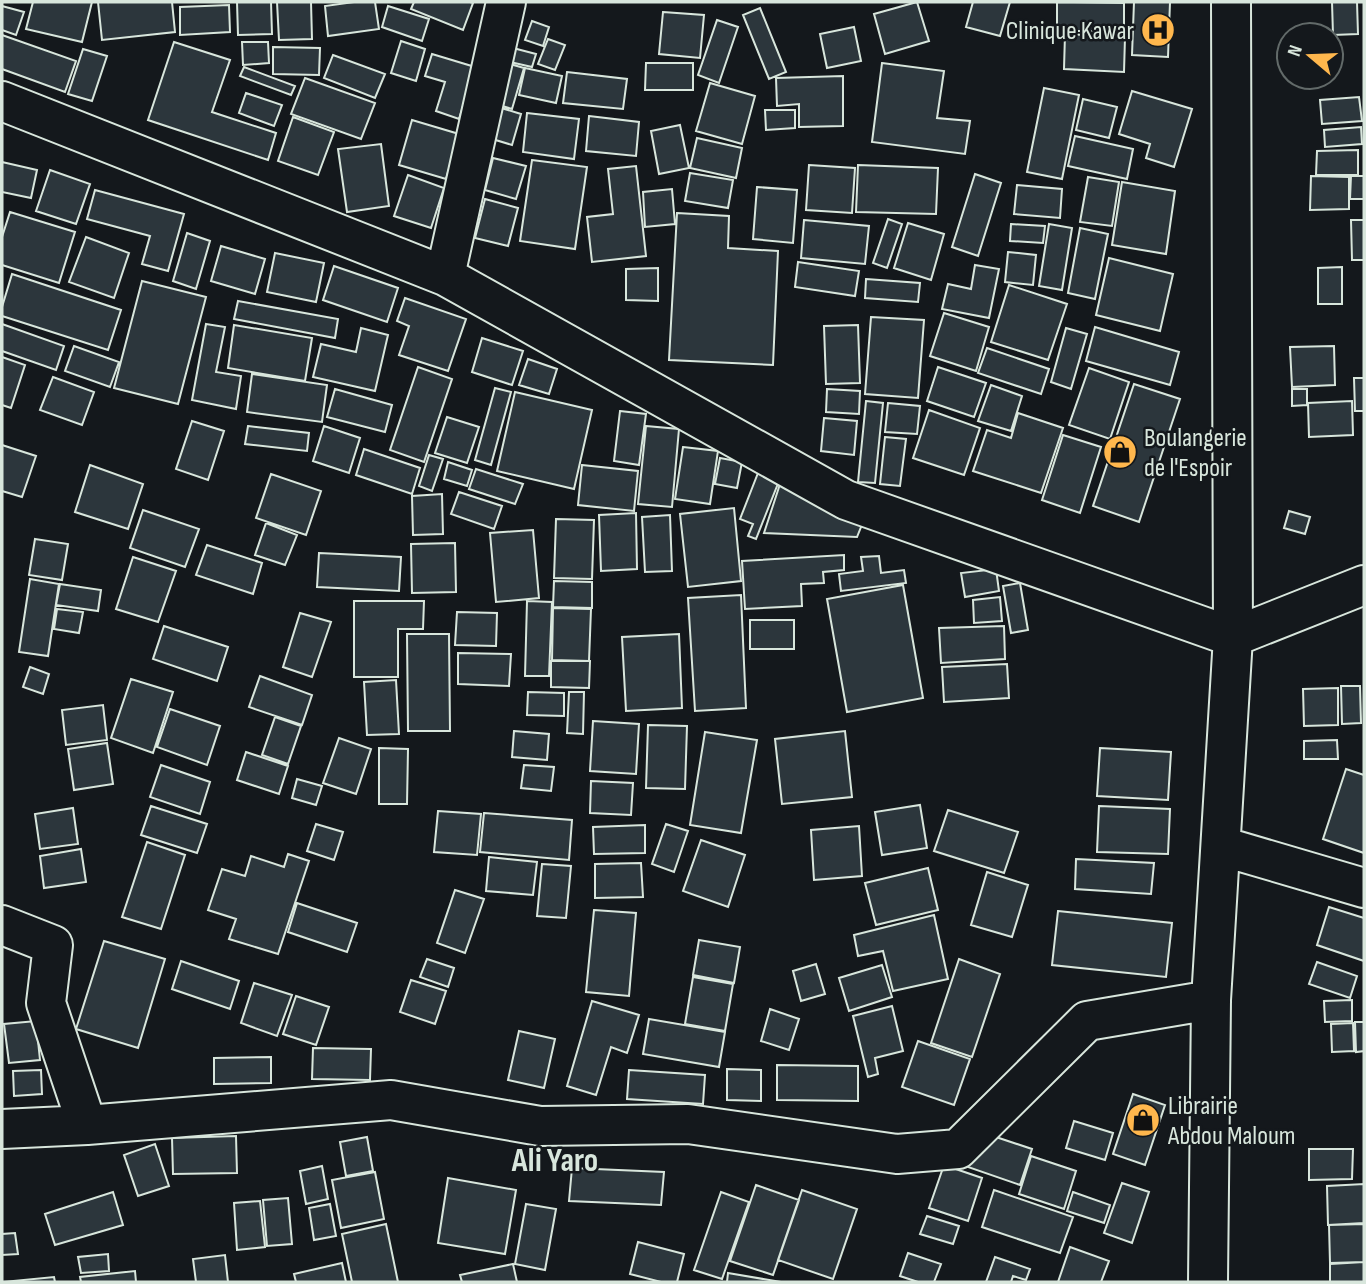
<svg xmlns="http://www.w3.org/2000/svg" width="1366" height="1284" font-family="'Sofia Sans Condensed',sans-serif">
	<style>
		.building { fill: #2c363c; stroke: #d8e6dc; stroke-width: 2 }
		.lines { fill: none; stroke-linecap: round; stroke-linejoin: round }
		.minor-casing { stroke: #d8e6dc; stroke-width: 42 }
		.minor { stroke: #14181c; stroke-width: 38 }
		.labels { text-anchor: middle; stroke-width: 5; stroke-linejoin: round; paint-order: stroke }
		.poi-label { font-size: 26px; fill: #d8e6dc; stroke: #14181c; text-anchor: start }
		.district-label { font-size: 33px; font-weight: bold; fill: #d8e6dc; stroke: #14181c }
	</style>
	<rect width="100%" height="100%" fill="#14181c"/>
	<path class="building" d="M33,2H92L82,42L26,29Z
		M98,2H172L175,32L102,40Z
		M237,2H271L272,34L238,35Z
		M277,2H311L312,39L279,40Z
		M354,2H375L379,29L328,36L325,6Z
		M414,2H470L473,3L463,30L411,9Z
		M917,2L929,41L885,54L874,14Z
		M973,2H1010L1000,36L966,27Z
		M1057,2L1124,3V31H1057Z
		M1134,2H1170L1168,57L1132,55Z
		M1332,2H1357L1358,34L1333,35Z
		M229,5L230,32L180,35V7Z
		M2,6L24,12L16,35L2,30Z
		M388,6L429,19L422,41L382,27Z
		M760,8L786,72L769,79L743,15Z
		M663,12L704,15L700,58L659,54Z
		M717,20L738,27L719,83L698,75Z
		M532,21L549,27L543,46L525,40Z
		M854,27L861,61L827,68L820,34Z
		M1065,34L1125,37L1124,72L1064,69Z
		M2,35L76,61L65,92L2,69Z
		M548,39L565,45L555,70L538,64Z
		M401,41L425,49L416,81L391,73Z
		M174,42L230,60L212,112L276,133L268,160L148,120Z
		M242,42H268L269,63L243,65Z
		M273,47L320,48L319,75L273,74Z
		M513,48L536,54L532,67L510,62Z
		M83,49L107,56L92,101L68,94Z
		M432,54L475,67L459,119L436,111L445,82L425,76Z
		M333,55L385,74L375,98L324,78Z
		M646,63H693V90H645Z
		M882,63L944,71L937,118L970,121L965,154L872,142Z
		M510,64L524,68L512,109L499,105Z
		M244,67L295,86L291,95L240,76Z
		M525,68L562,76L556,103L519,95Z
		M567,72L627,79L623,109L563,103Z
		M843,76V126L799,127V104L777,106L776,78Z
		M305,78L375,103L361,139L291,114Z
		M710,83L755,96L742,144L696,131Z
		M1044,88L1079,95L1062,179L1027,172Z
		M1132,91L1192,109L1174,167L1146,158L1150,144L1119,134Z
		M246,93L282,105L274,126L239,113Z
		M1359,97L1362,121L1322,124L1320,100Z
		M1083,99L1117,107L1109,138L1076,130Z
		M498,107L521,114L512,145L489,138Z
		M765,110H795V128L766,130Z
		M527,113L579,119L574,159L523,152Z
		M589,116L639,122L636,156L586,151Z
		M293,117L334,132L318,175L278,161Z
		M412,120L459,134L446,179L399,165Z
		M680,125L689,168L659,174L651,131Z
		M1361,127L1362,144L1325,147L1324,130Z
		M1075,136L1133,149L1127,179L1068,166Z
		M697,138L742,148L736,178L690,168Z
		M381,144L389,206L347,212L338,149Z
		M1358,150V175H1316L1317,151Z
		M493,158L526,166L516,199L485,190Z
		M532,160L587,167L575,249L520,241Z
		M2,162L37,170L31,198L2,192Z
		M809,165L855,168L852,213L806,210Z
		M858,165L938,168L936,214L856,212Z
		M636,166L646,256L592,262L587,217L613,214L608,169Z
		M50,170L90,184L76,224L36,211Z
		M690,173L733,180L728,208L685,201Z
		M975,174L1001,183L978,256L952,247Z
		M408,175L444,188L431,228L394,216Z
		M1311,176L1349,177V209L1310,210Z
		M1351,176H1364V199H1350Z
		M1088,177L1119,182L1112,226L1080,222Z
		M1122,182L1175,191L1166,254L1112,245Z
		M1017,185L1062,189L1060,218L1014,214Z
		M757,187L797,190L793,243L753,239Z
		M672,189L675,224L645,227L643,192Z
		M95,190L184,214L168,271L142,264L150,236L87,219Z
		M485,199L518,208L508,246L475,238Z
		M10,212L75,232L59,283L2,265V237Z
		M677,213L729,216L728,248L778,251L773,365L669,360Z
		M888,219L902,224L887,268L873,263Z
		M804,220L869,226L865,264L801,258Z
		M1351,220H1364V260H1352Z
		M908,223L944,234L931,280L894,268Z
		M1011,224L1045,226L1043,243L1010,241Z
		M1049,224L1072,228L1062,290L1039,286Z
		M1080,228L1108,234L1095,299L1068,293Z
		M187,233L210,241L196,289L173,281Z
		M86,237L129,253L114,298L69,282Z
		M221,246L265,259L255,294L211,281Z
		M1008,252L1036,255L1033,285L1005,282Z
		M275,253L324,263L316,302L267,292Z
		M1109,258L1173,274L1160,331L1096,315Z
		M798,262L859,271L855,296L795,287Z
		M975,265L999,269L989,318L942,309L948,284L971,289Z
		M334,266L398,288L387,322L323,300Z
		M1342,267V304H1318V268Z
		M658,268V301L626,300V269Z
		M12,274L121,310L108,350L2,316V307Z
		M866,279L920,283L918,302L865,298Z
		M142,281L206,297L178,404L114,388Z
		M1009,285L1067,304L1048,360L991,342Z
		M405,298L466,319L448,371L399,355L409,326L397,321Z
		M238,301L338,319L335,338L234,319Z
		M944,313L989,327L976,371L930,356Z
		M871,317L924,320L918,398L865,394Z
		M2,324L64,346L56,370L2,351Z
		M206,324L225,327L216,372L241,376L236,409L192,400Z
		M234,325L312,338L305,381L228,368Z
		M858,325L860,383L826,384L824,326Z
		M1095,327L1179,352L1170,385L1086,361Z
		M361,328L388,335L375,391L313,377L321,344L356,352Z
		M1066,328L1087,334L1071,389L1051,382Z
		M482,338L523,351L512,385L472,372Z
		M74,346L119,362L110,387L65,371Z
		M1334,346L1335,385L1292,387L1290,347Z
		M987,348L1049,369L1041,394L978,373Z
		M2,357L25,365L11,408L2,405Z
		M528,359L557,369L549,394L519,385Z
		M418,367L452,379L424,462L390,450Z
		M938,367L986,383L974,417L927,401Z
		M1089,368L1129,382L1110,439L1069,425Z
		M252,374L327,385L322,422L247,412Z
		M53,377L94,392L82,425L40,410Z
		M1354,378H1364V411H1355Z
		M1134,384L1180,399L1139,522L1093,506Z
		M991,385L1022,396L1011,431L978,421Z
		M495,388L511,392L491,465L475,460Z
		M335,389L392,405L385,432L327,417Z
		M827,389L860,391L859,414L826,412Z
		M1292,389H1307V405L1292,406Z
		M515,392L592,410L574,489L497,471Z
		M866,401L883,403L875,483L858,482Z
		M1352,401L1353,435L1309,437L1308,403Z
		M888,403L920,406L917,434L885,432Z
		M929,410L980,428L964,475L913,458Z
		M620,411L646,414L639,465L614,461Z
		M1018,413L1063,428L1041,493L973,471L987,430L1011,438Z
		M447,417L479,427L467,463L435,453Z
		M824,418L857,421L854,455L821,451Z
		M192,421L224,431L208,480L176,469Z
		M248,426L309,433L307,451L245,444Z
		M324,426L360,438L349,473L313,461Z
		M646,426L679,429L672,507L638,504Z
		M1063,435L1101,447L1080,513L1042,500Z
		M885,437L906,439L900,486L880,484Z
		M2,445L36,456L22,497L2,491Z
		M683,447L718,451L710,504L675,499Z
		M364,449L420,468L412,494L356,475Z
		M429,455L443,459L432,491L419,486Z
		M720,458L742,462L737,488L715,484Z
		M448,462L472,470L467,486L444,479Z
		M90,465L143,484L128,529L75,512Z
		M582,465L638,471L634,511L578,505Z
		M476,469L523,484L515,504L469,489Z
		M758,473L779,481L756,539L748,536L753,524L740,519Z
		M271,474L321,491L306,535L256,518Z
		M781,481L865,517L857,537L764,533Z
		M459,492L502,506L494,529L451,514Z
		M442,494L443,534L413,535L412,496Z
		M734,508L741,581L688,587L680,514Z
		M143,510L199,529L185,567L130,548Z
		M1289,511L1310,517L1305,534L1284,528Z
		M636,513L637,569L601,571L599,515Z
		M670,515L672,571L645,572L642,517Z
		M556,519L594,520L592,579L554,578Z
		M266,523L297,535L285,565L255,555Z
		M533,530L539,598L496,602L490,533Z
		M35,539L68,544L62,580L29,575Z
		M455,543L456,592L412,593L411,544Z
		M207,545L262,563L253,594L196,575Z
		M319,553L401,557L399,591L317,587Z
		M844,555V570L823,572L824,583L801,584L802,606L745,609L742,561Z
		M879,556L881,573L904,570L906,583L841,591L839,574L863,571L861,557Z
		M133,557L176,571L158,622L116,609Z
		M996,569L999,591L965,597L961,573Z
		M30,579L59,584L48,656L19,652Z
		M554,581L592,582V608L553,607Z
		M1020,583L1028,630L1011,633L1003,586Z
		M60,584L101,590L98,611L56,605Z
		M903,585L923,698L847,712L827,599Z
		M741,595L746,708L695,711L688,598Z
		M1000,597L1002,621L974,623L973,600Z
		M354,601H424L423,629H398V677H354Z
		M527,601L552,602L549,676H525Z
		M553,608L591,609L589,661L552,660Z
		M57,609L83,612L79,633L54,629Z
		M457,612L497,613L496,646L455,645Z
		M300,613L331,622L312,677L283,667Z
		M750,620H794V649H750Z
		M164,626L228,647L217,681L153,659Z
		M1004,626L1005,659L941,663L939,628Z
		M407,634H449L450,731H408Z
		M679,634L682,708L626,711L622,637Z
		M458,653L511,654L509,686L458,684Z
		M551,661H590L589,688L551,687Z
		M1007,664L1009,698L944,702L942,667Z
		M30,667L49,674L43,694L23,687Z
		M260,676L312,695L302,725L249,707Z
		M131,679L173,692L153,753L111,738Z
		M396,680L399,734L367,735L364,682Z
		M1341,686H1360L1361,723L1342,724Z
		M1338,688V725L1304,726L1303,689Z
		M528,692L564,693V716L527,715Z
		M569,692H584L583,734L567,733Z
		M103,705L107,740L66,745L62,710Z
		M170,709L220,726L207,765L157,747Z
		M275,717L301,726L288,764L262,755Z
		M593,721L639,724L636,774L590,771Z
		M648,725L687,726L685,789L646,788Z
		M514,731L549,734L547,760L512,757Z
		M845,731L852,797L782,804L775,739Z
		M705,732L757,740L741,833L690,825Z
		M339,738L371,749L356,794L323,783Z
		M1337,740L1338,759H1304V741Z
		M107,743L113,784L74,790L68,749Z
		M379,748L408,749L407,804H379Z
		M1100,748L1171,752L1168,800L1097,796Z
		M246,752L288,766L279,794L237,780Z
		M161,765L210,782L200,814L150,797Z
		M524,765L554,767L551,791L521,788Z
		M1346,769L1364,775V853L1323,839Z
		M297,779L322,786L316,805L292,798Z
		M591,781L633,783L631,815L590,813Z
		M920,805L927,848L882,855L875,812Z
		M151,806L207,824L197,853L141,835Z
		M1099,806L1170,809L1168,854L1097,852Z
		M73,808L78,844L40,849L35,814Z
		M948,810L1018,832L1004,873L934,851Z
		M438,811L481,814L477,855L434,852Z
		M484,813L572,820L569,860L480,852Z
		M316,824L343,832L334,860L307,851Z
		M666,824L688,831L674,872L652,864Z
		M645,825V853L594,854L593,827Z
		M859,826L862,876L814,880L811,830Z
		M701,840L745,855L728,907L683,891Z
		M147,842L185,855L161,929L122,917Z
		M81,849L86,882L44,888L40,856Z
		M288,854L309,861L278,954L229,939L236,919L208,910L222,869L245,876L251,856L284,867Z
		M489,857L537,862L533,895L486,891Z
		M1076,859L1154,863L1151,894L1075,889Z
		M641,863L643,897L595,898V864Z
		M542,864L571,866L566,918L537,916Z
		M928,868L938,910L876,925L865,883Z
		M987,872L1028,885L1012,937L971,925Z
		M455,890L484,899L465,953L437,943Z
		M297,903L357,923L347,952L288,932Z
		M1329,907L1364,918V961L1317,945Z
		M594,910L636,913L629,996L586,992Z
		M1058,911L1172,923L1166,977L1052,965Z
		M934,915L948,979L893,991L883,951L858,956L854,935Z
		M699,940L740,947L734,983L693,975Z
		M104,941L165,959L138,1048L76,1029Z
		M427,959L454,968L448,987L420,977Z
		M959,959L1000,974L972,1057L931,1043Z
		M181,961L239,981L230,1009L172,989Z
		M1317,962L1357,976L1350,998L1309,984Z
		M816,964L825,994L801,1001L793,971Z
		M882,965L892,997L849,1011L839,978Z
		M693,977L733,984L725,1031L685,1024Z
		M411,980L446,991L435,1024L400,1012Z
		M254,983L292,995L277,1036L241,1023Z
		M296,996L329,1007L316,1045L283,1034Z
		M1352,1000V1021L1325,1022L1324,1001Z
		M592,1001L639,1015L627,1053L611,1047L596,1095L567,1086Z
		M892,1006L903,1051L875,1058L878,1074L868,1077L853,1016Z
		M770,1009L799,1019L789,1050L761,1041Z
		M649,1019L725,1032L719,1067L643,1054Z
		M36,1021L40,1060L9,1063L4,1024Z
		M1355,1022H1364V1051L1356,1052Z
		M1353,1023L1354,1051L1332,1052L1331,1024Z
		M519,1031L555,1039L544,1088L508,1080Z
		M918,1041L970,1059L954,1105L902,1087Z
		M313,1048L371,1049L370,1080L312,1079Z
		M271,1057V1083L214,1084V1058Z
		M777,1065L858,1066V1101L777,1100Z
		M727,1069L761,1070V1101L727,1100Z
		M41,1070L42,1094L14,1096L13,1071Z
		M629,1070L705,1075L703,1104L627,1099Z
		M1133,1094L1165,1105L1145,1165L1113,1154Z
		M1074,1121L1113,1133L1105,1160L1066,1148Z
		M978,1131L1032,1149L1020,1185L965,1166Z
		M236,1136L237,1173L173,1174L172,1138Z
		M367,1137L373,1171L346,1176L340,1142Z
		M155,1144L169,1186L138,1196L124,1155Z
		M1309,1149H1353L1352,1179L1309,1180Z
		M1031,1156L1076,1171L1064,1209L1019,1194Z
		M944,1165L982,1178L968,1221L929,1208Z
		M322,1166L328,1199L306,1204L300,1171Z
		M572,1168L664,1172L661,1205L569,1201Z
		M375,1172L384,1219L341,1228L332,1180Z
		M448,1178L516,1190L505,1254L438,1243Z
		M1122,1183L1149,1192L1132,1243L1104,1233Z
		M1364,1184V1223L1328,1225L1327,1186Z
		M756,1185L799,1200L773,1275L730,1261Z
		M802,1190L857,1209L833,1279L778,1260Z
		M994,1190L1073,1217L1060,1253L982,1227Z
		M113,1192L123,1225L55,1245L45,1214Z
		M721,1192L749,1202L722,1279L694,1270Z
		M1073,1192L1110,1205L1104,1223L1067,1211Z
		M288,1198L292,1244L267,1246L263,1200Z
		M260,1201L265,1247L237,1250L234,1203Z
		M330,1204L336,1236L314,1240L309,1208Z
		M526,1204L556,1209L545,1270L515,1264Z
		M927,1216L959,1226L953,1244L920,1234Z
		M386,1224L398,1282H352L342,1234Z
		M1364,1224V1262L1330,1263L1329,1225Z
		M15,1233L18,1254L2,1255V1234Z
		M638,1242L684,1254L677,1282H661L630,1274Z
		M1070,1247L1109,1261L1101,1282H1058Z
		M908,1253L941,1264L934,1282H918L900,1276Z
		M108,1254L109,1271L81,1273L78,1257Z
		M225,1255L228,1282H196L193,1259Z
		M995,1257L1030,1269L1026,1280L1013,1276L1011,1282H986Z
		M1364,1262V1282H1330V1264Z
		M342,1263L346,1282H296L294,1274Z
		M513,1264L517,1282H462L460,1275Z
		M135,1271L136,1282H81L80,1277Z
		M728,1273L781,1282H727Z
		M54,1277L55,1282H3Z"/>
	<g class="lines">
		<g class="minor-casing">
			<path id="minor" d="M2,101L445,276L846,500L1233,637L1364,585
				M445,276L506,2
				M1221,846L1364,888
				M2,925L53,945L46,1003L87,1125
				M2,1129L87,1125L391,1100L540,1126L688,1124L897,1154L958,1149L1087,1021L1211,1000
				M1208,1282L1211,1000L1233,637L1231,2"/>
		</g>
		<use href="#minor" class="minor"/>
	</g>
	<defs>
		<g id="hospital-disc" transform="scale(1.75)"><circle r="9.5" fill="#ffb74d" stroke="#14181c"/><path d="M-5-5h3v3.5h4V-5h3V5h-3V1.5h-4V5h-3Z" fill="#111"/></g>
		<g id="shop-disc" transform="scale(1.75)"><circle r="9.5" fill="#ffb74d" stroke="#14181c"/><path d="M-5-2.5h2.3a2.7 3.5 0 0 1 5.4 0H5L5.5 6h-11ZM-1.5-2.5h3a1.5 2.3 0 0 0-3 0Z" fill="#111"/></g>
	</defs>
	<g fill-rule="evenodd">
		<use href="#hospital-disc" x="1158" y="30"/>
		<use href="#shop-disc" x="1120" y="452"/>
		<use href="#shop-disc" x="1143" y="1120"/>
	</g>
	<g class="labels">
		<g class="poi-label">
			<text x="1134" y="39" text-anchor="end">Clinique Kawar</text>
			<text x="1144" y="446">Boulangerie<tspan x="1144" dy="30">de l'Espoir</tspan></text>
			<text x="1168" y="1114">Librairie<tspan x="1168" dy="30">Abdou Maloum</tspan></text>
		</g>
		<g class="district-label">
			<text x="555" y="1171">Ali Yaro</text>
		</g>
	</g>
	<rect width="1366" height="1284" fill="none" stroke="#d8e6dc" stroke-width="7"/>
	<g transform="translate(1310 56) rotate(289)"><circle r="33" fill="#14181c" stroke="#626a69" stroke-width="2"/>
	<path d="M0-5L12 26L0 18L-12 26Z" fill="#ffb74d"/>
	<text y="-10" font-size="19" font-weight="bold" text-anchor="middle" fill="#d8e6dc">N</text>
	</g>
</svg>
